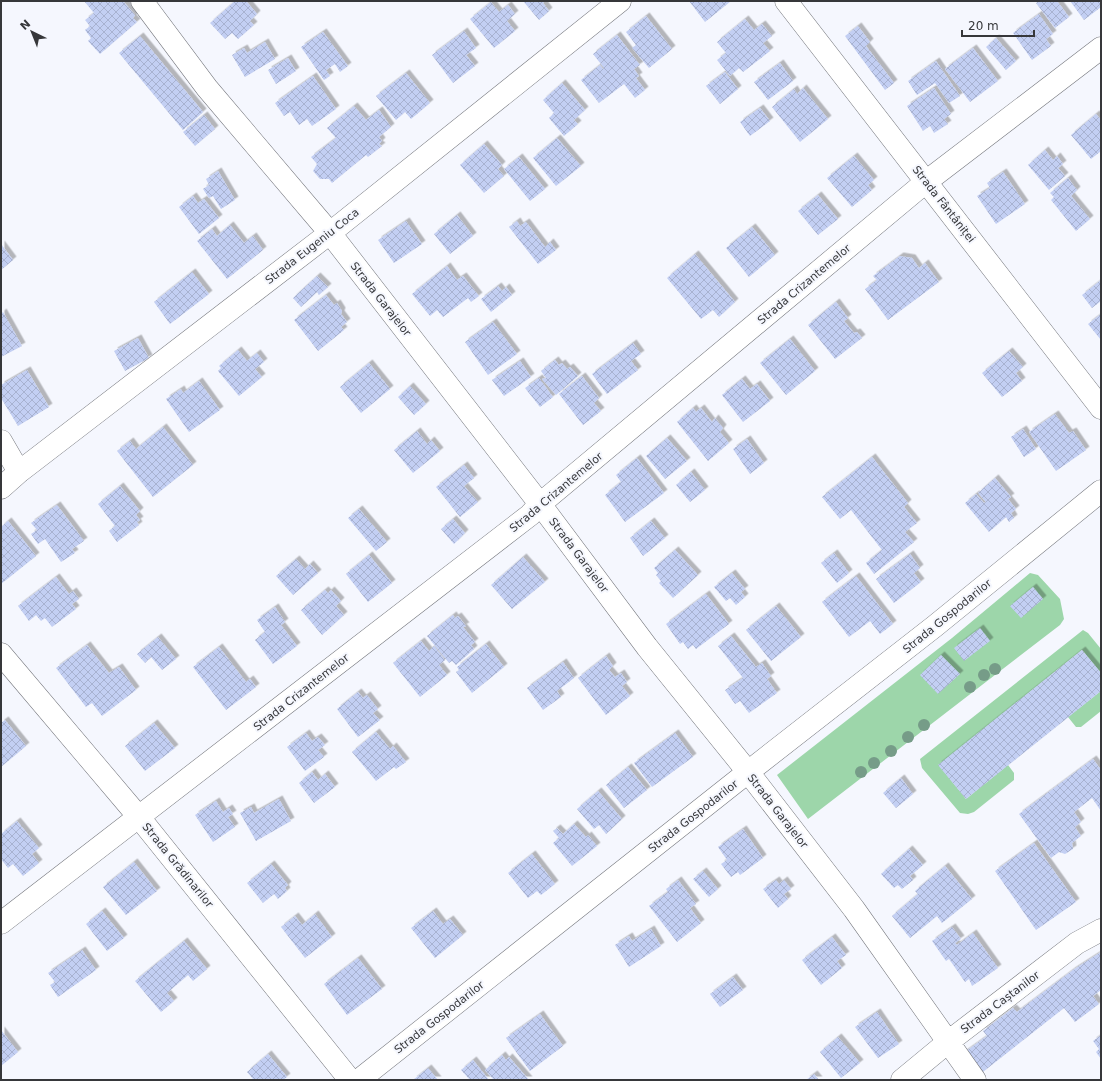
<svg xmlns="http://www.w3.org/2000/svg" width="1102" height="1081" font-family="'DejaVu Sans',sans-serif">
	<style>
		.green { fill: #9dd6aa }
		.building { fill: url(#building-cross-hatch); filter: url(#shadow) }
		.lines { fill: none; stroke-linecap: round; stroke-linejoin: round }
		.minor-casing { stroke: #75777d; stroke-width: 23 }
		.minor { stroke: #fff; stroke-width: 22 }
		.tree { fill: #769c88 }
		.labels { text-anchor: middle; stroke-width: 4; stroke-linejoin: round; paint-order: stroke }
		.street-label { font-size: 11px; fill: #36373a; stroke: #f5f7fe }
	</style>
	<defs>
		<pattern id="building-cross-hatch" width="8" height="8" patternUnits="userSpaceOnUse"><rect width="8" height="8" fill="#c3cff3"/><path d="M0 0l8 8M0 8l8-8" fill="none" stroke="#a8b2d1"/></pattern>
		<filter id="shadow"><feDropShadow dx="3.5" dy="-3.5" stdDeviation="0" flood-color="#0004"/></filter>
	</defs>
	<rect width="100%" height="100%" fill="#f5f7fe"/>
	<path class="green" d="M1030,573L1038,575L1060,599L1064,619L1060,625L808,819L777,775L952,638Z
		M1083,630L1088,633L1101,649V673L1082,650L939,765L966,799L1008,765L1014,773V780L974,812L968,814L960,813L922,768L920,759Z
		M1101,691V711L1081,727H1076L1068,717Z"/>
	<path class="building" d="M84,1H123L135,15L133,18L137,22L100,54L88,41L91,38L85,30L90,26L85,20L94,13Z
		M235,1H246L257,14L250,21L254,25L238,39L232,33L225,39L210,23Z
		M523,1H545L543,3L549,11L539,20Z
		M689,1H731L705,22Z
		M1039,1H1057L1069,17L1055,28L1036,3Z
		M1070,1H1101V7L1084,20Z
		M491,2L499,12L508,5L515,14L507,21L515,31L494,48L470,19Z
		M1039,14L1053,34L1046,39L1051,46L1032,60L1013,33Z
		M646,16L672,49L649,68L632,48L636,45L626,32Z
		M745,19L754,30L762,24L772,36L763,43L770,51L743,72L739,68L730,76L717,60L726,53L717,42Z
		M858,26L870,42L866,46L894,83L885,90L845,36Z
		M464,31L476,48L466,55L475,66L453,83L432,55Z
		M323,32L348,66L340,72L335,64L326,70L330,76L324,80L301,47Z
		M617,35L640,65L634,69L639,76L636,78L645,90L635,98L624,84L599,103L581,80L600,65L603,69L604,68L593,54Z
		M140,36L203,112L183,130L119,53Z
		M996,38L1016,61L1006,70L986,47Z
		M265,42L275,59L245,77L232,55L244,48L247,53Z
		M973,48L998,81L970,102L945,69Z
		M288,58L296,71L276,84L268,70Z
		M936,61L960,96L949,103L935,83L917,95L908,81Z
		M780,63L793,81L768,100L754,82Z
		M725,72L738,89L720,104L706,86Z
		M406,73L430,103L411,119L405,112L396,120L376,96Z
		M313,76L336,109L312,126L307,119L299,125L290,112L284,116L275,103Z
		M562,83L585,110L574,120L578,124L564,136L549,118L554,113L543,100Z
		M803,88L828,119L800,142L772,107L794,89L797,94Z
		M934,88L951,114L944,119L948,124L934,133L930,126L923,131L907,106Z
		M354,106L366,120L379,110L391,127L379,137L382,141L379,144L382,146L368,157L366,155L332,183L329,179H320L313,171L317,164L311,157L336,138L327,128Z
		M760,108L770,121L750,136L740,122Z
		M1096,114L1101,120V151L1091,159L1071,135Z
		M204,115L215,129L195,146L183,132Z
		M557,138L581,166L556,186L533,158Z
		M484,144L502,165L498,169L504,176L484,193L460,165Z
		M1045,150L1053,160L1057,156L1063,164L1058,168L1065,176L1049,190L1028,165Z
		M854,156L874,180L868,185L872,190L852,207L827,178Z
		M519,157L545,189L530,201L504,169Z
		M218,171L235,200L221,209L213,196L209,198L203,189L209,185L206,179Z
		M1003,172L1025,204L996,224L977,196L990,188L987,183Z
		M1068,178L1077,190L1071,196L1090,219L1076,231L1051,200L1054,197L1050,193Z
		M818,195L838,219L818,235L798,211Z
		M193,196L198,203L204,199L219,218L199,234L179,207Z
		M457,215L473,236L450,254L434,234Z
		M406,221L422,244L394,263L378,240Z
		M517,221L520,226L526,222L545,247L550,242L556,250L538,264L509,227Z
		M230,225L244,243L253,236L263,250L227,279L197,241L212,229L217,236Z
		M752,227L775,255L749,277L726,248Z
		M1,244L13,260L1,270Z
		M695,254L735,302L719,317L713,310L701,319L667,278Z
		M900,256L912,258L919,268L925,263L939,282L888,320L865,289L877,280L873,276Z
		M447,266L457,280L463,276L479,296L471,302L468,298L443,317L437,310L430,316L412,294Z
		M192,272L209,294L170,324L154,302Z
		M317,276L328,287L319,295L317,292L301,307L293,298Z
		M1101,280V301L1092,308L1082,295Z
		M498,286L502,291L506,287L512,295L491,312L481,299Z
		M326,295L334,305L337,303L342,311L341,314L347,322L341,327L344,330L318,351L294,320Z
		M836,302L848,318L844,321L854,333L857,332L862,338L835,359L808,325Z
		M3,312L22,346L1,357V314Z
		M1101,314V340L1088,324Z
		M493,322L517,354L488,375L465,342Z
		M138,338L149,358L125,371L114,351Z
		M790,339L815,371L786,395L760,363Z
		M633,343L641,354L631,361L638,370L607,394L592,374Z
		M238,350L247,361L257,353L264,362L255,369L262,377L239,396L218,371L221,368L219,366Z
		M1009,351L1023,367L1016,373L1022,381L1002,397L982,373Z
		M555,360L559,365L562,363L567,369L570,367L578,376L556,395L542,379L546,378L541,371Z
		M520,361L531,377L504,396L492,380Z
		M369,363L390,389L361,413L340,387Z
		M27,370L49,407L18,426L1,398V385Z
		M582,376L599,398L594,403L601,411L583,425L559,394Z
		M539,378L553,397L540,407L525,388Z
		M742,379L750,389L757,384L770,401L743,422L722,395Z
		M199,381L220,410L189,432L166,399L181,389L183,393Z
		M410,386L426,404L414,415L398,397Z
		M693,408L696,412L701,408L712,422L715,418L723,428L720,432L729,443L708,461L677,422Z
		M1055,414L1069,433L1073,431L1086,450L1056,471L1029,432Z
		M163,427L193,465L153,497L117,451L130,441L136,449Z
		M1023,429L1036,449L1024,457L1011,437Z
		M417,431L427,444L431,440L440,451L413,473L394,450Z
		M667,438L687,461L665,479L646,456Z
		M747,439L764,463L750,474L733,449Z
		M872,457L908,503L904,507L917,523L905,532L914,542L874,574L866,563L882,550L851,510L840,519L822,497Z
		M637,458L664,493L625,522L605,495L621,482L616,475Z
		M464,465L474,478L464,486L478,502L460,517L436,487Z
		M691,472L705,490L690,502L676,485Z
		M995,478L1011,497L1008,499L1016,509L1011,513L1014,518L1009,522L1006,517L989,532L965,503L976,494L984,503L986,502L978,493Z
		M120,486L140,511L136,515L140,520L137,522L139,525L117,542L109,531L115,526L98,504Z
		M57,505L84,541L72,549L75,553L61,562L45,539L38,544L31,534L37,530L31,523Z
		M359,509L387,542L376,551L348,518Z
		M453,519L465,533L454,544L441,529Z
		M8,521L36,556L1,584V527Z
		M651,521L665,538L643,556L630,538Z
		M675,550L698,575L673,598L659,583L661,581L656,575L658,573L654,568Z
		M834,553L849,573L837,583L821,563Z
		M910,554L920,568L914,573L921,582L894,603L876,579Z
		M369,555L392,583L368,602L346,574Z
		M523,557L545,582L512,609L491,585Z
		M296,559L305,569L310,564L318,573L293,595L276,576Z
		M732,573L745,589L741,592L745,597L736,605L730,598L726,601L714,587Z
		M856,576L893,624L880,634L870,621L849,637L822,602Z
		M56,577L69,594L73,591L79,599L72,604L76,609L52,627L45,618L41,621L36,615L29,621L18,606Z
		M1033,587L1043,599L1021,618L1010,606Z
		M325,590L328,593L331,590L341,601L336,606L344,615L322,635L301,610Z
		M706,594L729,624L696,649L693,645L688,649L683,642L680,644L666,624Z
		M776,606L801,637L771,661L746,630Z
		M275,607L285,622L281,625L297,646L273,664L255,640L265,632L257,620Z
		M453,615L455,618L458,616L466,626L463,627L475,642L471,645L474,649L456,665L452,661L449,663L427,636Z
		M980,628L990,641L964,661L954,648Z
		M731,636L756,667L762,663L771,676L767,679L777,693L749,713L740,701L735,704L725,690L743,678L718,646Z
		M158,637L176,659L162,670L151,657L145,663L137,654Z
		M421,641L429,651L434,646L445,660L439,665L447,675L420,697L393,663Z
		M486,644L504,667L472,693L456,672L459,670L457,667Z
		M87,645L109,673L119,667L136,690L102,716L92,703L86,707L56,668Z
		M219,647L246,682L250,679L256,687L226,710L193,667Z
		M1082,650L1101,673V691L966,799L938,765Z
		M941,655L960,674L938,694L920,675Z
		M606,656L613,666L609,670L615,677L621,673L627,682L622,686L630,696L606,715L578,678Z
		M563,662L574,678L557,691L561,697L543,710L527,688Z
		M358,692L363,698L367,695L378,709L373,713L380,720L358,737L337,709Z
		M5,720L26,746L1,767V723Z
		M154,723L175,748L145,771L125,746Z
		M376,732L390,749L393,746L406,762L396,769L394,767L376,781L352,752Z
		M306,733L312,741L318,737L325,745L318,750L324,757L305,771L287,747Z
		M675,733L693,757L652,787L634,763Z
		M1093,759L1101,770V811L1092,798L1074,812L1081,822L1075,827L1081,836L1072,843L1073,849L1065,854L1059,852L1051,858L1019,814Z
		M628,767L647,790L624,808L606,785Z
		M312,772L318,780L325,774L335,787L314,803L299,783Z
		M901,778L913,794L896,808L883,793Z
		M598,791L622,819L606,834L599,825L594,829L577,809Z
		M279,799L291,821L256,841L240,813L251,807L254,813Z
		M216,801L223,812L229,808L233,814L228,817L235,827L213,842L195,815Z
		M17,821L39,848L32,854L39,863L23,876L13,864L8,868L1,859V834Z
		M574,824L586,837L588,835L597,846L572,866L553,843L559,838L553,831L557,828L563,834Z
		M743,829L763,858L740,875L738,872L731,877L721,864L727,860L718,847Z
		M1034,843L1076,902L1036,930L995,871Z
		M909,849L923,865L910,876L913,880L902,889L898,885L894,888L881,874Z
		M532,854L555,884L541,895L537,891L528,898L508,873Z
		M134,862L157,891L126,915L103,887Z
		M271,864L288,885L285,888L287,891L278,899L274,894L263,903L247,883Z
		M945,866L972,899L942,923L937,916L910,938L892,916L918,894L915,891Z
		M703,871L718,889L709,897L693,879Z
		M678,880L696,904L690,908L701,923L677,942L649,906L668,892L666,889Z
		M776,880L779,884L784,880L791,889L784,894L788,899L778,908L763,889Z
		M102,911L124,938L107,951L86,924Z
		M433,911L443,924L450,919L463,935L435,958L411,928Z
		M315,914L332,937L305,958L281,927L295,916L302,925Z
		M952,927L961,939L955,943L957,945L973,933L998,968L972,986L969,979L965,982L949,959L946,961L932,941Z
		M651,929L661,946L629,967L615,945L629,936L632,941Z
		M832,937L846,955L837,961L842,968L821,985L802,960Z
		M184,941L207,969L193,981L188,975L167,993L174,1001L161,1012L135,981Z
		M82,950L96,970L58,997L50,985L55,982L48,973Z
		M1101,952V990L1093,996L1099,1004L1075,1022L1064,1008L979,1075L962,1054L987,1036L983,1031L1013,1008L1017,1012L1073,970Z
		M358,958L382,989L347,1015L324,984Z
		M733,977L743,990L720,1007L710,994Z
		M877,1012L899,1044L878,1058L855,1027Z
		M540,1014L563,1046L530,1071L506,1038Z
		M1,1030L18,1052L1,1066Z
		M1101,1035V1059L1096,1052L1099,1049L1093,1041Z
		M838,1037L860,1063L841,1078L820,1052Z
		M268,1054L287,1077L283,1080H251L253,1079L247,1072Z
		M502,1055L506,1060L509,1057L529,1080H494L485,1070Z
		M473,1060L489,1080H470L461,1070Z
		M428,1068L438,1080H413Z
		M814,1074L819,1080H806Z"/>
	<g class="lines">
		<g class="minor-casing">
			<path id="minor" d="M142,1L207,88L330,233L540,504L647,647L748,772L854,909L975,1080
				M786,1L1101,408
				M1,441L19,472
				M1,488L19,472L330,233L620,1
				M1,654L138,816L350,1080
				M1,923L530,515L540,504L927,181L1101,48
				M359,1080L748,772L935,626L1101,491
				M902,1080L948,1042L1077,943L1101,930"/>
		</g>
		<use href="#minor" class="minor"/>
	</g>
	<g class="tree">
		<circle cx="995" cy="669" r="6"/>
		<circle cx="984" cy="675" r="6"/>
		<circle cx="970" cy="687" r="6"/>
		<circle cx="924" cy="725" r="6"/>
		<circle cx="908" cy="737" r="6"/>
		<circle cx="891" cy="751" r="6"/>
		<circle cx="874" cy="763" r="6"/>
		<circle cx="861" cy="772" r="6"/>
	</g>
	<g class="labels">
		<g class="street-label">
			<text transform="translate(944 204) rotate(52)" y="4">Strada Fântâniței</text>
			<text transform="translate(312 246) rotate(-38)" y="4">Strada Eugeniu Coca</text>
			<text transform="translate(804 284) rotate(-40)" y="4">Strada Crizantemelor</text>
			<text transform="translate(381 299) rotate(52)" y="4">Strada Garajelor</text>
			<text transform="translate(556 492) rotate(-40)" y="4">Strada Crizantemelor</text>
			<text transform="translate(579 555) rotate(53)" y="4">Strada Garajelor</text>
			<text transform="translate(947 616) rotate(-39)" y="4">Strada Gospodarilor</text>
			<text transform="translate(301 692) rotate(-38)" y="4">Strada Crizantemelor</text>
			<text transform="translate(778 811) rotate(52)" y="4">Strada Garajelor</text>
			<text transform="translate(693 816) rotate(-38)" y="4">Strada Gospodarilor</text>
			<text transform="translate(178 865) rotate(51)" y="4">Strada Grădinarilor</text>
			<text transform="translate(1000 1002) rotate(-37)" y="4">Strada Caștanilor</text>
			<text transform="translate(439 1017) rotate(-38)" y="4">Strada Gospodarilor</text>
		</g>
	</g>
	<rect width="1102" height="1081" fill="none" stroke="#36373a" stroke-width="4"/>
	<g transform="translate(32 32) rotate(317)" stroke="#f5f7fe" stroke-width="3" paint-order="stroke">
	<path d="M0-3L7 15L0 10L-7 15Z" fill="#36373a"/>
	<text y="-6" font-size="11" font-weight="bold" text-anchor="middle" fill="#36373a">N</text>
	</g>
	<path d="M962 30v6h72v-6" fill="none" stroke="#36373a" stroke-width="2"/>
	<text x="968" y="30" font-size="12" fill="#36373a" stroke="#f5f7fe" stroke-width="3" paint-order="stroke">20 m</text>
</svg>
